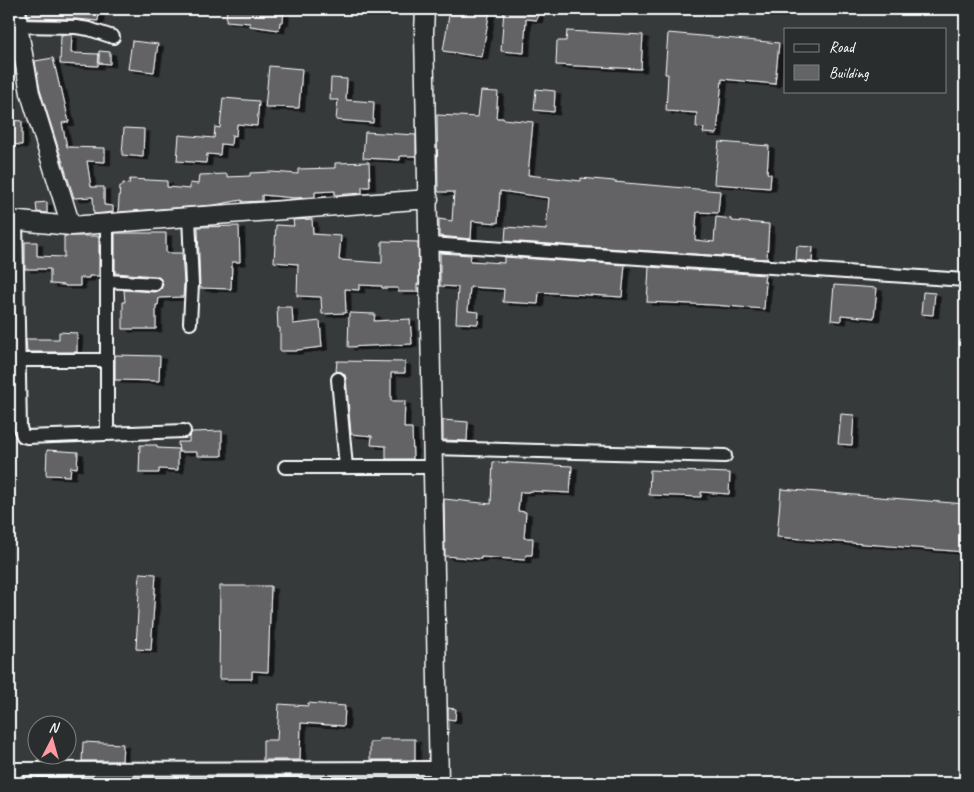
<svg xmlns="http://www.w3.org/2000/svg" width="974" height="792" font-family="Caveat,sans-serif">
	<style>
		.building { fill: #636465; stroke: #fff; filter: url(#shadow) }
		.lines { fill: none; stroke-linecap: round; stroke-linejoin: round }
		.street-casing { stroke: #fff; stroke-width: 16 }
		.secondary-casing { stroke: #fff; stroke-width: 21 }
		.street { stroke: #2a2d2e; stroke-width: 12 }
		.secondary { stroke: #2a2d2e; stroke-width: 18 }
	</style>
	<defs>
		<filter id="shadow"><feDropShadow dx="5.5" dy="3" stdDeviation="0" flood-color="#0009"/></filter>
	</defs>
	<rect width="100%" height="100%" fill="#373a3b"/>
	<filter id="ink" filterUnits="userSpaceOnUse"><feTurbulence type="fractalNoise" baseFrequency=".02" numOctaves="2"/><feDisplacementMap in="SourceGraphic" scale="10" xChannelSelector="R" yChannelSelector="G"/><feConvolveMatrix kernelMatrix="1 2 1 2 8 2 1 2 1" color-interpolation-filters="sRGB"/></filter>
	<g filter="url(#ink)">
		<path class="building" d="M27,9H99L98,21L76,19L28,18Z
			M227,9H284L283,22H280L279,30L250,26V23L226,21Z
			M450,9H490L482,57L443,51Z
			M504,9H538L537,20L526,19L524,53L501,51Z
			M567,31L643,35L641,69L556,65L557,41H566Z
			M668,33L779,43L775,84L722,79L717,134L703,133L704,128L696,127L697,113L666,111L668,74H665Z
			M61,35H72L71,53L99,54L98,66L60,64Z
			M132,41L158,44L154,72L128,69Z
			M99,51L110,52V64L99,63Z
			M53,58L60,88L61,87L69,122L62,123L67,147L105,148V162L87,161L91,187H104V205L113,206V212L94,214L93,197L74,198L40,90L35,61Z
			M269,66L302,69L299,108L275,107V108H265Z
			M331,78L347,79L346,100L374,102L373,123L336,120L338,100H330Z
			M536,89L555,91L554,112L534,110Z
			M481,91L498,92L496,118H503V119L533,122L528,175L581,181V178L614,181V182L720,191L718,213L697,212L695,240L714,242L716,217L732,219V221L769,224L767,259L505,241L506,227L546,230L549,198L500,191L498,223L472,221L471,239L439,236V219L452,221L454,192H438L437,115L478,117Z
			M223,98L259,101L257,126L237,124L236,136L232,135L231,145L221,144L220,155L207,154L206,163L177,161L179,135L214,138L215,127L220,128Z
			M9,120L22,121V145L9,144Z
			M124,128L144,129L143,157L122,155Z
			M365,132L416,135V156H400V160L363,158Z
			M719,142L769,146L767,173L771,174L770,188L714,184L715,169H716Z
			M369,162L370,187H362V193L335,195V191L315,192V197L294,198L262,195V201L242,202V200L214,205L118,212L120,186H123V183L129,184L130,179L167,181V187L190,189V183L198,184L199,175L227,174V177L250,176V173L272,172L298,174V169L335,168V163Z
			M47,202V213L37,212L36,203Z
			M312,219L313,234L341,236L339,260L382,263V241L418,242L419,284H417V292H398V288H382V286L359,285V290L345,289L346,313L322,314L321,297L297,296L298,264L274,262L276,225L294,226L293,220Z
			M239,226L240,262H232L231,289L200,288L198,227Z
			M115,233H166V253H182L184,284L183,297L159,298L158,305H156V329H123V302H125L124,290L155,292L161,289L163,284L160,278L156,276L115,273Z
			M64,236H99V276H89V278H80V286H65V285L50,284V269H25V242H37V256L64,257Z
			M797,246L813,247L812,262L796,260Z
			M440,253L471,255L470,261L504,263V257L625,265L622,297L539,292L538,304L503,302L504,289L470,287L468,311L479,312L478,324L456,323L458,287L440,286Z
			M649,267L765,275L764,282H766L764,309L713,305L647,302Z
			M834,285L877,288L874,318L841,315V321L831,320Z
			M923,292L935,293L933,315L921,314Z
			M277,307H292L293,324L320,321L322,347L297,350V351H280V328H278Z
			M349,313L375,314L374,321L410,319L412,344L348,347Z
			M59,332L77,333V352H27L26,339H59Z
			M115,355L160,356L159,381L115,380Z
			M337,361L405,362V373H391V401H405L404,428H412L413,459H386V446L371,445L372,436L351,434L346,378L345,375L342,372L336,371Z
			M841,414L854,415L852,445L838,444Z
			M443,420L468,422L467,441L443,440Z
			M222,431V456H197V452H179L178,442H189V437L192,432Z
			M140,445H157V448L178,449V470L159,469V473H139Z
			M47,450L78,452L77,468L71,467L70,476L46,475Z
			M493,462L572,466L570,493L529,491V492H520L518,511L526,512L524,538H533L532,555H526L525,560L481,557V559L445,556L444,499L491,504Z
			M650,470L730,473L729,494L701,492V497L649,495Z
			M781,489L965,504V552L777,537Z
			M140,573L156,574L151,650L136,649Z
			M220,586H271L268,672L252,671V679H219Z
			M308,703L345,706L344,726L301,723L300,760H263V740H277L279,704L308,706Z
			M448,708L456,709L455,720L448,719Z
			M379,739H415V760H370V742H379Z
			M83,742L123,744L122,761H82Z
			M40,754H63L62,761H39Z
			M300,776V783H263V777Z
			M38,777H61L60,783H37Z"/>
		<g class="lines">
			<g class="street-casing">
				<path id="street" d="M18,26L76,27L89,29L113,37
					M189,217L192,284L190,323
					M16,221L20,428L23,436L27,437L184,431
					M430,244L965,280
					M107,281L155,284
					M19,360H107
					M338,379L346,467
					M107,434V224
					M432,448L725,456
					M285,467H433
					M9,769L439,768
					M15,783V769"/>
			</g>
			<g class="secondary-casing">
				<path id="secondary" d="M16,9L18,26L30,93L71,226
					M425,9L424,33C431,283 433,533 439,783
					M9,220L71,226L429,199"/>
			</g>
			<use href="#street" class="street"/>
			<use href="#secondary" class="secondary"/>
		</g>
	</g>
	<rect width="974" height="792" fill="none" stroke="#2a2d2e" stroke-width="30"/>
	<rect x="15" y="15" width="944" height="762" fill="none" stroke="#fff" stroke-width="2" filter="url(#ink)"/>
	<rect x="784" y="28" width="162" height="65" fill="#2a2d2e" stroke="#7f8182"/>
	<rect x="794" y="44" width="25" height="8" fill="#2a2d2e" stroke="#7f8182"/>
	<text x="829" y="52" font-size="15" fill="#ffffff">Road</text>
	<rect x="794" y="65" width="25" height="15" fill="#636465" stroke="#7f8182"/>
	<text x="829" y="78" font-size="15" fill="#ffffff">Building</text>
	<g transform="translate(52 740) rotate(6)"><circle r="24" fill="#2a2d2e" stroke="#7f8182"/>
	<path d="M0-4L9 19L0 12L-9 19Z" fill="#ff9aa2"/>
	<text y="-8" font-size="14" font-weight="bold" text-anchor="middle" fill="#ffffff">N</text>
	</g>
</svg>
